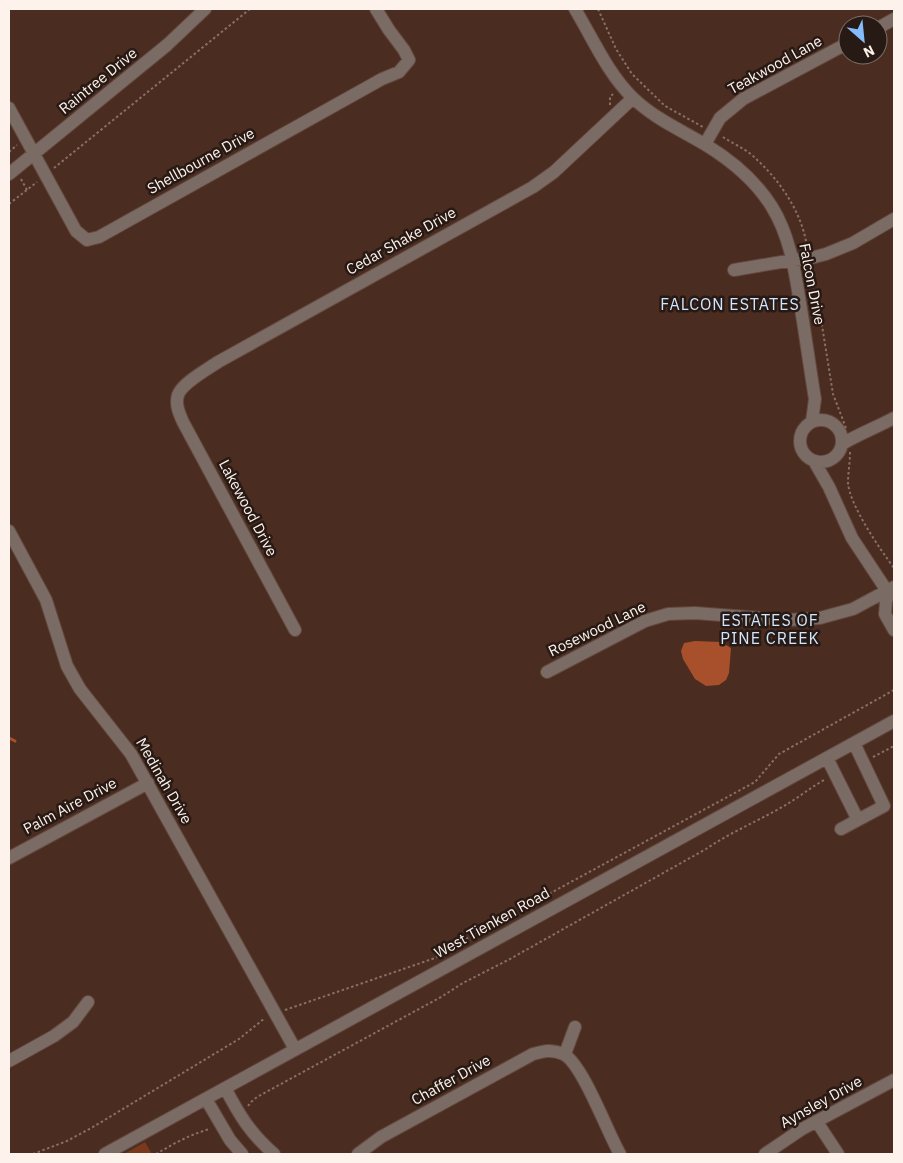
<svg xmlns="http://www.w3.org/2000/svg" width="903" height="1163" font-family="'IBM Plex Sans',sans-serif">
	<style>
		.green { fill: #7a381d }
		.water { fill: #a8502b }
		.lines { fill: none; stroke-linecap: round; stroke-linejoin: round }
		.stream { stroke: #a8502b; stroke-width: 3 }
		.minor-casing { stroke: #63483e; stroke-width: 14 }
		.path { stroke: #887067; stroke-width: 2; stroke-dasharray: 2.5 2.5; stroke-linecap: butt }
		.minor { stroke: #7b6b65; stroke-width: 12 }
		.labels { text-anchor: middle; stroke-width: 5; stroke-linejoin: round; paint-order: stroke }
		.street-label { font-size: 15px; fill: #fef2ed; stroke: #271913 }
		.neighbourhood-label { font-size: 16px; letter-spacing: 1px; fill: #d1e6fe; stroke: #271913 }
	</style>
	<rect width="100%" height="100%" fill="#4a2c21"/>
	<path class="green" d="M145,1142L152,1154H124Z"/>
	<path class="water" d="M695,641L721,642L731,648L729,673L726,680L719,685L706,686L695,679L683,659L681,651L684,643Z"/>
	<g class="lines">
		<path class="stream" d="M9,738L15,741"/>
		<g class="minor-casing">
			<path id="minor" d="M575,9C593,39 608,74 633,98C655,119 681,130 706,145C732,161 756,181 772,207C791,238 795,273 801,309C806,339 810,369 815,399L812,421
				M878,28L894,19
				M9,108L76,231L87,240L99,237L382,79L399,72L409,60L404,50L389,30L376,9
				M705,144L720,118L743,99L848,43
				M9,174L167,45L205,9
				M734,270L793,260L807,259L826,254L853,243L894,219
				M800 441a21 21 0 1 1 42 0a21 21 0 1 1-42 0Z
				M842,444C859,434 877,427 894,418
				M814,461L829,487L852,538L887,591L894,595
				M9,531L46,600L67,666L80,689L131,754L295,1049
				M887,591L885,614L894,630
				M295,630L183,422C179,413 175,404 178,395C182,383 208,369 218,362L533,187L554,172L633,98
				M547,672L645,621L668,614L695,613L788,620L820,618L853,609L894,587
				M827,758L858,820
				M841,829L884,806L854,743
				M9,858L148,783
				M565,1054L575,1027
				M9,1061L54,1036L73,1022L88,1002
				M225,1088C240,1116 250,1133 274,1154
				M206,1099L230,1140L242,1154
				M817,1122L838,1154
				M105,1154L894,721
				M358,1154L381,1137L533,1054C544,1051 552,1049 563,1054C582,1062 608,1134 620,1154
				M765,1154L802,1129L894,1080"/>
		</g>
		<path class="path" d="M598,9L616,49L632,74L665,106L703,127
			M610,105V97L613,94
			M723,137C732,143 744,148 753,156C779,179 803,213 807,248
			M9,152L17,145
			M54,168L250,9
			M21,179L27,190
			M9,204L37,182
			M811,270L820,313L833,394L846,428
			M850,452C850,463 848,473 848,483C850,506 880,549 894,568
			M873,757L894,746
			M285,1010L435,958L464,940L755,782L779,754L894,690
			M248,1106L251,1102L257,1097L441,997L463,983L510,959L706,849C731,832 758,821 784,806C798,798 811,787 826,779
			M33,1154L67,1141L93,1127L239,1039L265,1018
			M156,1154C173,1144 191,1134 210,1129"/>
		<use href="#minor" class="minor"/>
	</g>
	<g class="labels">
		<g class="street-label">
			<text transform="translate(775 65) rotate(-29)" y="5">Teakwood Lane</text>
			<text transform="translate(98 81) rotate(-39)" y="5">Raintree Drive</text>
			<text transform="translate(201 161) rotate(-29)" y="5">Shellbourne Drive</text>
			<text transform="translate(401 241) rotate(-29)" y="5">Cedar Shake Drive</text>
			<text transform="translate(812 284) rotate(79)" y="5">Falcon Drive</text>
			<text transform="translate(248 508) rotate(62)" y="5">Lakewood Drive</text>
			<text transform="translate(597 629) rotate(-26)" y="5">Rosewood Lane</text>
			<text transform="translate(164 781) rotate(60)" y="5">Medinah Drive</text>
			<text transform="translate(70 806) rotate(-28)" y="5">Palm Aire Drive</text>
			<text transform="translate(492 923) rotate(-29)" y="5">West Tienken Road</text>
			<text transform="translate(451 1080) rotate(-29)" y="5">Chaffer Drive</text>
			<text transform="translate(821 1102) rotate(-29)" y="5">Aynsley Drive</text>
		</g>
		<g class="neighbourhood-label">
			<text x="730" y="310">FALCON ESTATES</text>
			<text x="770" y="626">ESTATES OF<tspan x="770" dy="18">PINE CREEK</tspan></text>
		</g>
	</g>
	<rect width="903" height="1163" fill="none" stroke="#fef2ed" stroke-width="20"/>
	<g transform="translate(863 40) rotate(153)"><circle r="24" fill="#271913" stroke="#7d706a"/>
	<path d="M0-4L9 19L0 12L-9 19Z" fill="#84bcfb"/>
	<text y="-8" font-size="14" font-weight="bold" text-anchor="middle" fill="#fef2ed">N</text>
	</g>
</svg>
